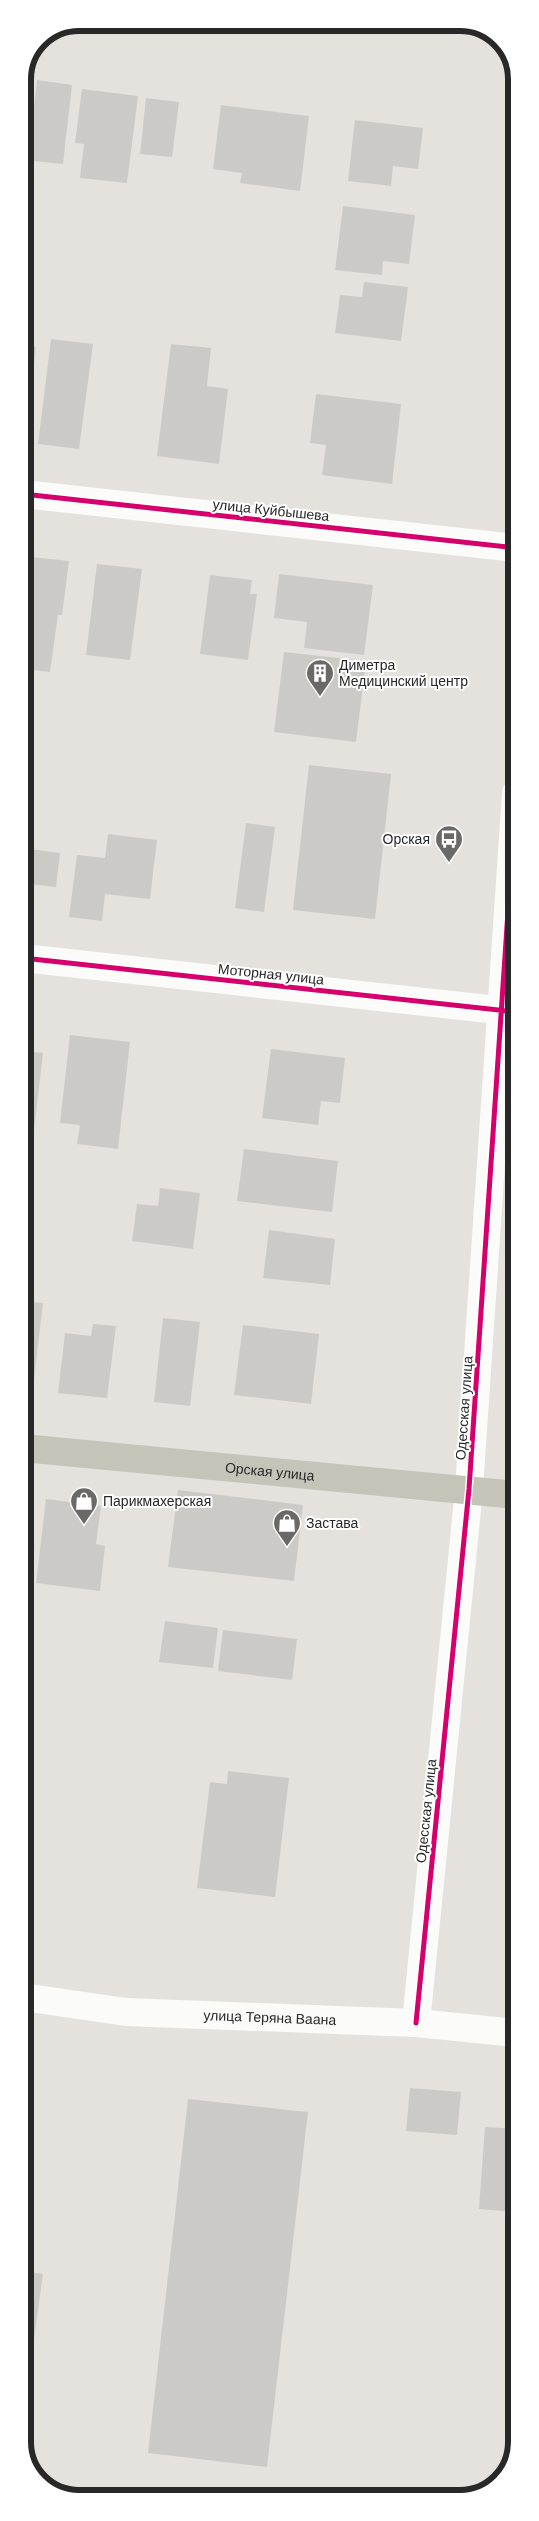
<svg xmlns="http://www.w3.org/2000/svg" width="539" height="2521" font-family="'DM Sans',sans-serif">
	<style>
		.building { fill: #cccac7 }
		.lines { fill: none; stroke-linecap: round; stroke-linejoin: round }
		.minor { stroke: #fbfbfa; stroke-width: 28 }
		.major { stroke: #c6c3b9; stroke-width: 28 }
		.cycleway-casing { stroke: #fff; stroke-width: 8 }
		.cycleway { stroke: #d6006c; stroke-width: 5 }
		.labels { text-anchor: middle; stroke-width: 4; stroke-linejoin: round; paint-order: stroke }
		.street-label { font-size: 14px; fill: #282828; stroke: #fff }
		.poi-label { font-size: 14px; fill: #282828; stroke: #fff; text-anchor: start }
		.rim { fill: none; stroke: #282828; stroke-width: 6 }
	</style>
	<rect width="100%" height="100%" fill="#e5e2de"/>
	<path class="building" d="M37,80L72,85L63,164L23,160V105L34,107Z
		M82,89L138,96L127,183L80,178L84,144L75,143Z
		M146,98L179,102L172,157L140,154Z
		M221,105L309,116L300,191L240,183L242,173L213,169Z
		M355,120L423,128L418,169L393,166L391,186L348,181Z
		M343,206L415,215L409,264L383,261L382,275L335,270Z
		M364,282L408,287L401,341L335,333L340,295L362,297Z
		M51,339L93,344L79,449L38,444Z
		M171,344L211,348L207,386L228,389L219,464L157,456Z
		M23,345L36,347L29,407H23Z
		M316,394L401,404L392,484L322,475L326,445L310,443Z
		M23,556L69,561L62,615H58L50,672L23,669Z
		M97,564L142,569L130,660L86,655Z
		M279,574L373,585L364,655L304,648L307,622L274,618Z
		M210,575L252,580L250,594H257L248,660L200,654Z
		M284,652L366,661L356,742L274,732Z
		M309,765L391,774L375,919L293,910Z
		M246,823L275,827L264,912L235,908Z
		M108,834L157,840L150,899L105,894L102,921L69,917L77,855L105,858Z
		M23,848L60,853L56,887L29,884L27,906H23Z
		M70,1035L130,1042L118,1149L77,1144L80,1125L60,1123Z
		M271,1049L345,1058L340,1103L321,1101L318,1125L262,1118Z
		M23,1051L43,1053L34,1130L23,1129Z
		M244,1149L338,1161L332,1212L237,1201Z
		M160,1188L200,1193L193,1249L132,1241L137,1204L158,1206Z
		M269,1230L335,1239L330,1285L263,1278Z
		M23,1301L43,1303L33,1388L23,1386Z
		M163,1318L200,1322L190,1406L154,1402Z
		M93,1324L116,1326L107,1398L58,1393L65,1333L91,1336Z
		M243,1325L319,1334L311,1404L234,1395Z
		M178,1490L303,1505L294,1581L168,1567Z
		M46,1499L101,1506L96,1544L105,1546L100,1591L36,1583Z
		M165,1621L218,1628L213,1668L159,1662Z
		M223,1630L297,1639L292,1680L218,1671Z
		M228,1771L289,1778L275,1897L197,1888L210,1782L227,1784Z
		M410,2088L461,2092L457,2135L406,2131Z
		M188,2099L308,2112L267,2467L148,2453Z
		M485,2127L516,2129V2212L479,2209Z
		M23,2271L43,2274L24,2411H23Z"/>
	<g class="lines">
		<g class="minor">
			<path d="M23,494L516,548"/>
			<path d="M23,958L516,1012"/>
			<path id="s1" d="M23,1997L126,2012L416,2023L516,2033"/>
			<path d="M416,2023L469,1489L516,793"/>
		</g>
		<path class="major" id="s2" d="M23,1448L516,1495"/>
		<g class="cycleway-casing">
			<path id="cycleway" d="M23,494L516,548
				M23,958L516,1012
				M416,2023L469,1489L516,793"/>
		</g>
		<use href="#cycleway" class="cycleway"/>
	</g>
	<defs>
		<g id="building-pin" transform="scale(1.4375)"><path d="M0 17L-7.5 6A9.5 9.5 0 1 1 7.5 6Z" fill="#6a6968" stroke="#fff"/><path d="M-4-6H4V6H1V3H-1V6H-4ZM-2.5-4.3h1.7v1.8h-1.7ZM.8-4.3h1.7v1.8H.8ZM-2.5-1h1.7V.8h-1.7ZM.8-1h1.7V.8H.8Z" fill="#fff"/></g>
		<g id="bus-pin" transform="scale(1.4375)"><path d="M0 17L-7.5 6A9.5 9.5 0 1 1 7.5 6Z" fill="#6a6968" stroke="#fff"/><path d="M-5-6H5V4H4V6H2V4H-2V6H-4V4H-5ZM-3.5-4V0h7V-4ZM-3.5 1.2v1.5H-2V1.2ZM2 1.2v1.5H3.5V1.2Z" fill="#fff"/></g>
		<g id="shop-pin" transform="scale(1.4375)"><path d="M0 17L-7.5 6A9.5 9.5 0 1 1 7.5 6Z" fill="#6a6968" stroke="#fff"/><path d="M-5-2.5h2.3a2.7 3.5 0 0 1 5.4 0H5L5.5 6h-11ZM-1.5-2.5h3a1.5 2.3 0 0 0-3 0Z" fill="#fff"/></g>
	</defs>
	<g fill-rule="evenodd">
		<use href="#building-pin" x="320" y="673"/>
		<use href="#bus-pin" x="449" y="839"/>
		<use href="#shop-pin" x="84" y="1501"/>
		<use href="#shop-pin" x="287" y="1523"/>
	</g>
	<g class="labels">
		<g class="street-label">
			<text transform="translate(271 510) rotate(6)" y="5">улица Куйбышева</text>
			<text transform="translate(271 974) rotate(6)" y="5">Моторная улица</text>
			<text transform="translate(464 1408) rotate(-86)" y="5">Одесская улица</text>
			<text dy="5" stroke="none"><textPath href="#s2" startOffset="248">Орская улица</textPath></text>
			<text transform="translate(426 1811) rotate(-84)" y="5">Одесская улица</text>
			<text dy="5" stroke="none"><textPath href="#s1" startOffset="248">улица Теряна Ваана</textPath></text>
		</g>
		<g class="poi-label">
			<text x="339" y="670">Диметра<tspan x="339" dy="16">Медицинский центр</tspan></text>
			<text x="430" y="844" text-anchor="end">Орская</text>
			<text x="103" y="1506">Парикмахерская</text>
			<text x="306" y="1528">Застава</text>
		</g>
	</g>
	<path d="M0 0H539V2521H0ZM79 31H460A48 48 0 0 1 508 79V2442A48 48 0 0 1 460 2490H79A48 48 0 0 1 31 2442V79A48 48 0 0 1 79 31Z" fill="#fff" fill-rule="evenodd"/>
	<path class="rim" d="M79 31H460A48 48 0 0 1 508 79V2442A48 48 0 0 1 460 2490H79A48 48 0 0 1 31 2442V79A48 48 0 0 1 79 31Z"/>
</svg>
